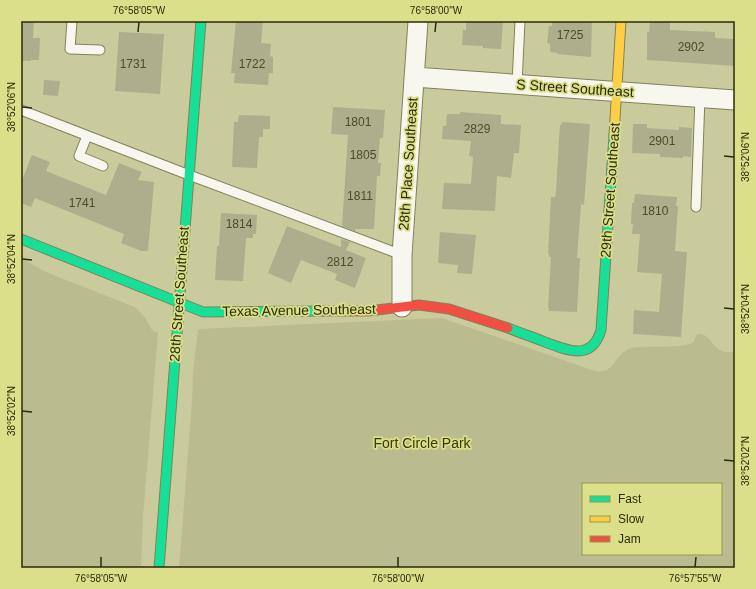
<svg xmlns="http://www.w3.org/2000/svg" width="756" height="589" font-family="Arial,sans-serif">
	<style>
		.green { fill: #babc90; fill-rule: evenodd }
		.building { fill: #adae8c }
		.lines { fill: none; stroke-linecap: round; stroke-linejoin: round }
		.lane-casing { stroke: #808159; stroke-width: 11 }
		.street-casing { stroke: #808159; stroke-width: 21 }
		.fast-casing { stroke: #808159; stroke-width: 11 }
		.slow-casing { stroke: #808159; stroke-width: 11 }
		.jam-casing { stroke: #808159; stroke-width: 11 }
		.lane { stroke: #f7f7f0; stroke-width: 9 }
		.street { stroke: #f7f7f0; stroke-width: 19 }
		.fast { stroke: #16e098; stroke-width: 9 }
		.slow { stroke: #ffcf43; stroke-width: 9 }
		.jam { stroke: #f24e42; stroke-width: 9 }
		.ticks { fill: none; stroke: #2a2b06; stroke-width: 1.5 }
		.labels { text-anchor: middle; stroke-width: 3.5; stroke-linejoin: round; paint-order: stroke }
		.number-label { font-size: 12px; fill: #4b4c28 }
		.street-label { font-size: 14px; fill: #2a2b06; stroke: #dbdf89 }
		.park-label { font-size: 14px; fill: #373800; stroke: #dbdf89 }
		.neatline { fill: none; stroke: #2a2b06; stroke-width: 1.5 }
		.ticks-label { font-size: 10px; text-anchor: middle; fill: #2a2b06 }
	</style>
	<rect width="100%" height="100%" fill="#cacb9d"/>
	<path class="green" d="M21,258L46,272L135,307L144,316L152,330L158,333L143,517L141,568H21Z
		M442,318L598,372C601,371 605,371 607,370C616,364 620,350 632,348C645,345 686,349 693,342C695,340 696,336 697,334C709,332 712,348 722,351C726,353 731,352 735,351V568H179L192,401L193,372L198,329ZM583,484H721V554H583Z"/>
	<path class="building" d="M21,21H34L33,38H40L39,60H31V61H21Z
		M236,21H263L261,43L271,44L270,56L273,57V73H269L268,85L234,83L235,73H231Z
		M466,21H503L501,49L483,48V46L462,45L463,30H466Z
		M552,21H592L591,57L557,54L558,53L550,52V44L547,43L549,26H552Z
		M650,21H670V30L715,32V38L735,39V66L647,60V32H649Z
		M119,32L164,34L160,94L115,91Z
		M44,80L60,81L58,96L43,95Z
		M333,107L385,110L383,138H380L378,163H381L380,176H377L374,229H356L355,231L342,226L348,135L331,134Z
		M460,112L501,115V124L521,125L519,153H514L511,178L497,176L495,211L442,209L444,183L471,184L473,157L469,156L471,141L442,139L443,126H446L447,114H460Z
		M239,115L270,116V129H263V137H259L257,168L232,167L234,123L235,122H238Z
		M562,122L590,124L584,205L581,204L577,258H580L577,312L549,311V308H548L551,257H549V254H548L551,197H555L556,192L559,138L560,125H561Z
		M633,124H647V128L679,130V127L692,128L691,157L683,156V158L660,157V154L632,153Z
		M32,155L50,162L46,171L106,195L119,163L142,172L138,180L154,182L148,251H141L121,243L124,234L35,198L31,207L21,203V183Z
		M635,194L677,197L676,206H678L675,251L687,252L681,337L633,334L634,310L659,312L662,274L637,272L640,234H632L633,224H631L632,203H634Z
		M221,213L257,215L256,234H253V238H246L243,281L215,280L217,246H219Z
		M287,226L341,247V239L350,242L346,250L366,258L355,288L335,280L337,274L301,260L291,283L268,273Z
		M440,232L476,235L472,274L457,273L458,265L438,263Z"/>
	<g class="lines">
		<g class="lane-casing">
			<path id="lane" d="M72,21L70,49L100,50
				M517,84L520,21
				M21,110L189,175L402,255
				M87,136L79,156L103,166
				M696,207L700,97"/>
		</g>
		<g class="street-casing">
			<path id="street" d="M414,77L735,100
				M402,307V255L418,21"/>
		</g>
		<g class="fast-casing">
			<path id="fast" d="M21,239L203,312L324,311
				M508,328C520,333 533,337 545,342C568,351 592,361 601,330L614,135
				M159,568L201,21"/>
		</g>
		<g class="slow-casing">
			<path id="slow" d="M614,135L621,21"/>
		</g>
		<g class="jam-casing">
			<path id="jam" d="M324,311H368L419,305L449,309L508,328"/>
		</g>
		<use href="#lane" class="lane"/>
		<use href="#street" class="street"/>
		<use href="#fast" class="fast"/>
		<use href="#slow" class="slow"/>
		<use href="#jam" class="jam"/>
	</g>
	<path class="ticks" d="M138,32L139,22M435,32L436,22M22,107L32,108M724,156L734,157M22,259L32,260M724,308L734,309M22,411L32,412M724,460L734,461M101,567V557M398,567V557M695,567L696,557"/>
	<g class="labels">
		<g class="number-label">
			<text x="570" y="39">1725</text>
			<text x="691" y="51">2902</text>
			<text x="133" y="68">1731</text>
			<text x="252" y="68">1722</text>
			<text x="358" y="126">1801</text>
			<text x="477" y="133">2829</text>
			<text x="662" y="145">2901</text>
			<text x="363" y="159">1805</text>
			<text x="360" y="200">1811</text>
			<text x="82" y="207">1741</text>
			<text x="655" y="215">1810</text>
			<text x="239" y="228">1814</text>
			<text x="340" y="266">2812</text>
		</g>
		<g class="street-label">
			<text transform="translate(575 88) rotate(4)" y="5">S Street Southeast</text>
			<text transform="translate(408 164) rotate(-86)" y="5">28th Place Southeast</text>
			<text transform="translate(610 190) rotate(-86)" y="5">29th Street Southeast</text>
			<text transform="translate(179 294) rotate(-86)" y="5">28th Street Southeast</text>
			<text transform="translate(299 310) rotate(-1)" y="5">Texas Avenue Southeast</text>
		</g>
		<g class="park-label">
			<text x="422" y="448">Fort Circle Park</text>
		</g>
	</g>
	<rect width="756" height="589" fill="none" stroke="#dbdf89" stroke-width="44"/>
	<rect x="582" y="483" width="140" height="72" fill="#dbdf89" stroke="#949755"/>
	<rect x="590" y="496" width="20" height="6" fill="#16e098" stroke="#949755"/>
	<text x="618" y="503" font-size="12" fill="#2a2b06">Fast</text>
	<rect x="590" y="516" width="20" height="6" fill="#ffcf43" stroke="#949755"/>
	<text x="618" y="523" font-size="12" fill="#2a2b06">Slow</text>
	<rect x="590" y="536" width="20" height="6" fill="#f24e42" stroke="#949755"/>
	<text x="618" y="543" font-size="12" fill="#2a2b06">Jam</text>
	<rect x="22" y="22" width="712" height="545" class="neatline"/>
	<g class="ticks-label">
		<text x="139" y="14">76°58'05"W</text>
		<text x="436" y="14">76°58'00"W</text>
		<text transform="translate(11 107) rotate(-90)" y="4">38°52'06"N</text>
		<text transform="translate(745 157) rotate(-90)" y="4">38°52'06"N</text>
		<text transform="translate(11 259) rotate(-90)" y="4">38°52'04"N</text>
		<text transform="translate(745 309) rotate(-90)" y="4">38°52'04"N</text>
		<text transform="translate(11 411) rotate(-90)" y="4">38°52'02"N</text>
		<text transform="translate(745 461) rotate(-90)" y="4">38°52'02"N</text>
		<text x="101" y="582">76°58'05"W</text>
		<text x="398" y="582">76°58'00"W</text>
		<text x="695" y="582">76°57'55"W</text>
	</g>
</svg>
